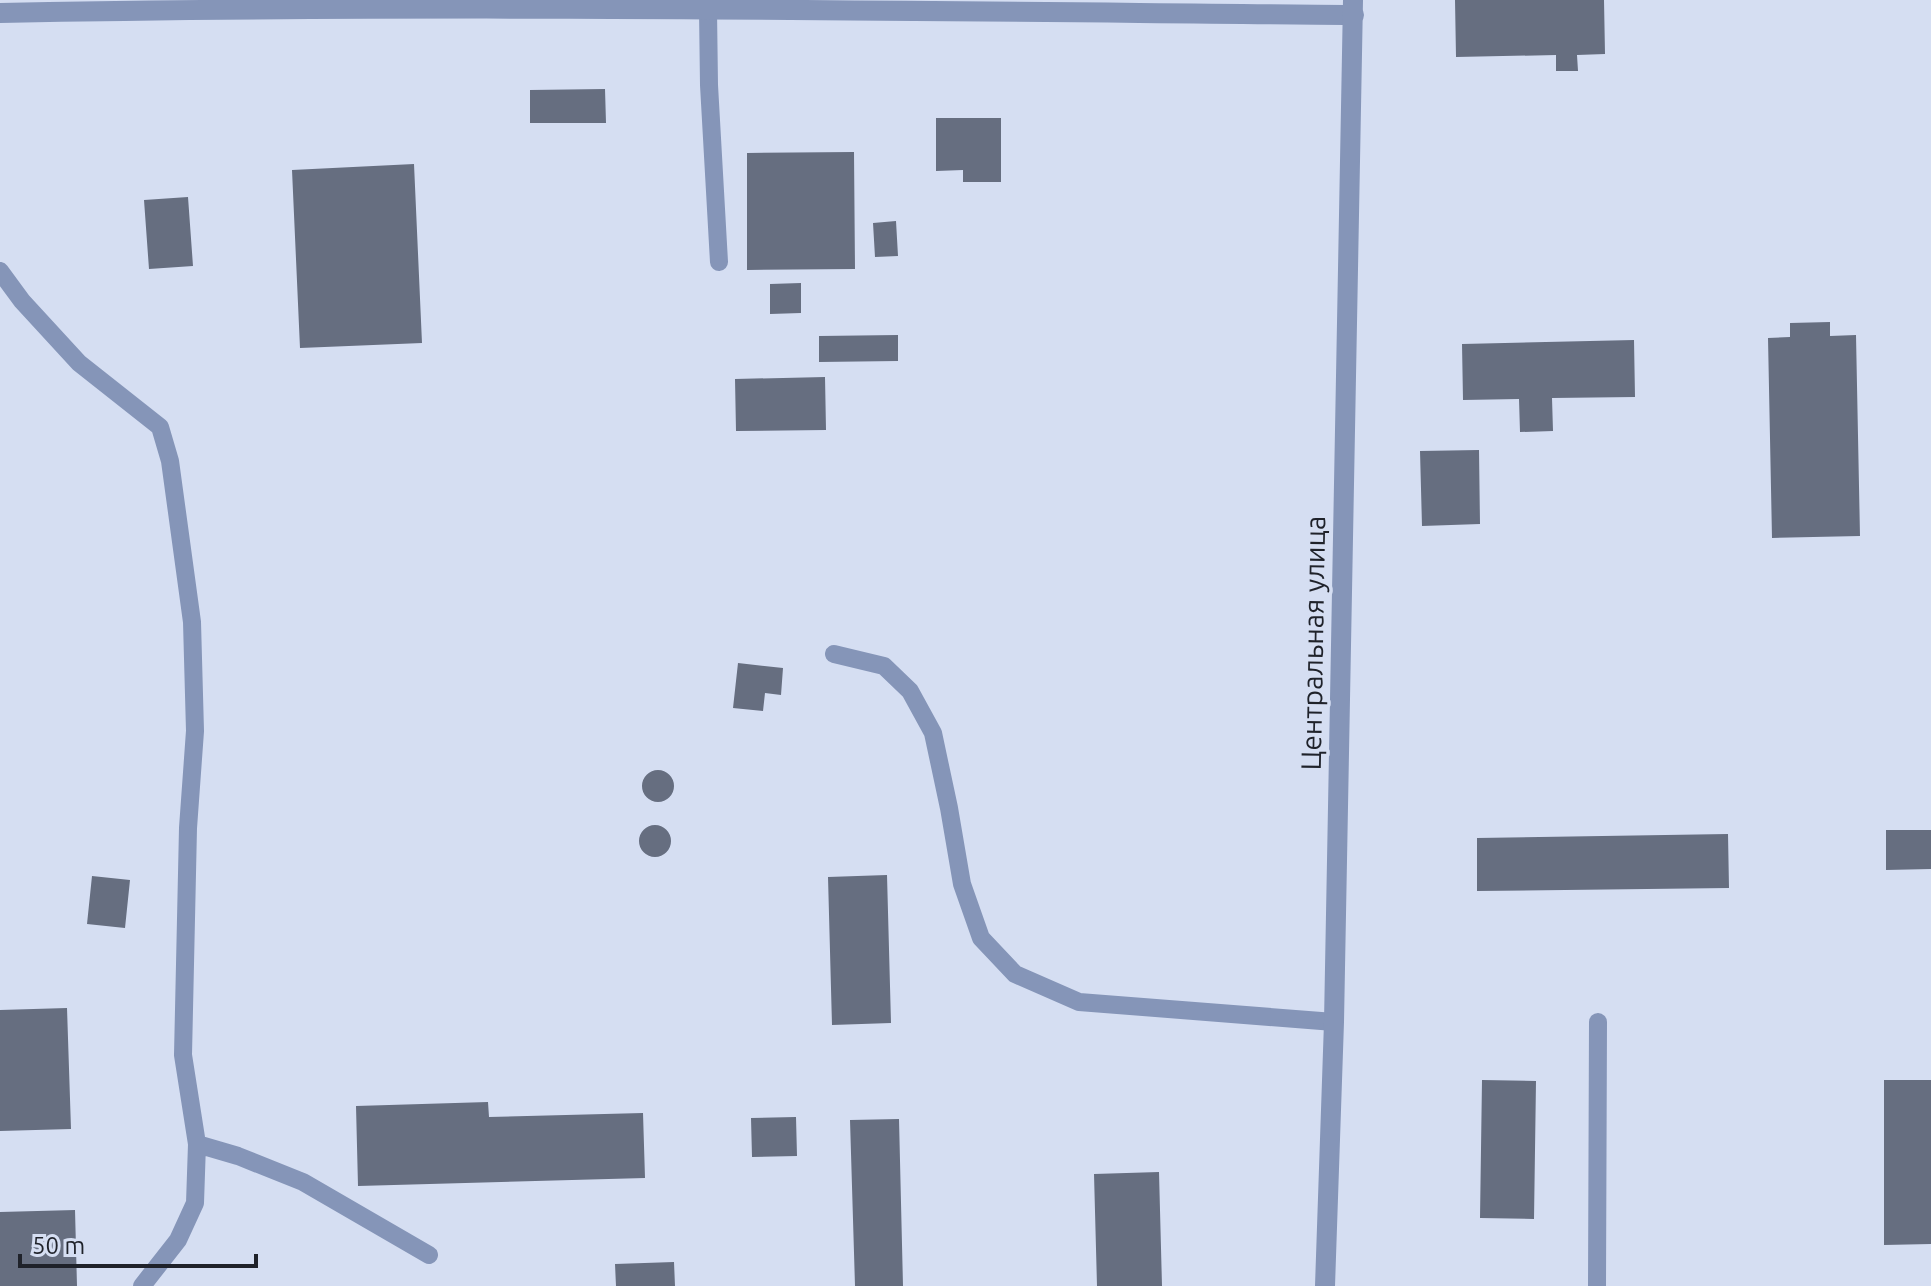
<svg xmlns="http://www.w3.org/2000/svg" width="1931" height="1286" font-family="Ubuntu,sans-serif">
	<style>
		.building { fill: #666e80 }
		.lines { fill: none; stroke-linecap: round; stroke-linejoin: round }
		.service { stroke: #8595b8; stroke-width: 18 }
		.minor { stroke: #8595b8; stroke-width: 20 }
		.tertiary { stroke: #8595b8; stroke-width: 20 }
		.labels { text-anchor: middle; stroke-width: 7; stroke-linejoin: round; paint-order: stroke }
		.street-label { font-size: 28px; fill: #1f222a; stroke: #d5def2 }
	</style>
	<rect width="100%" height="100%" fill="#d5def2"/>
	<path class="building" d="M1455,0H1604L1605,54L1577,55L1578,71H1556V55L1456,57Z
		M605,89L606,123H530V90Z
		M936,118H1001V182H963V170L936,171Z
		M854,152L855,269L747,270V153Z
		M414,164L422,343L300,348L292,170Z
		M188,197L193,266L149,269L144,200Z
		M896,221L898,256L875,257L873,223Z
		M801,283V313L770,314V284Z
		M1830,322V336L1856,335L1860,536L1772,538L1768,338L1790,337V323Z
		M898,335V361L819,362V336Z
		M1634,340L1635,397L1552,398L1553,431L1520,432L1519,399L1463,400L1462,344Z
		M825,377L826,430L736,431L735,379Z
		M1479,450L1480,524L1422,526L1420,451Z
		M738,663L783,668L781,695L765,693L763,711L733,708Z
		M642 786a16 16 0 1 1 32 0a16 16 0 1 1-32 0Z
		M639 841a16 16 0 1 1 32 0a16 16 0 1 1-32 0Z
		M1886,830H1931V869L1886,870Z
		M1728,834L1729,888L1477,891V838Z
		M887,875L891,1023L832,1025L828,877Z
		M92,876L130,880L125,928L87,924Z
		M67,1008L71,1129L0,1131V1010Z
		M1482,1080L1536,1081L1534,1219L1480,1218Z
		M1884,1080H1931V1244L1884,1245Z
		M488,1102L489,1117L643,1113L645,1178L358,1186L356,1106Z
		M796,1117L797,1156L752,1157L751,1118Z
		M899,1119L903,1286H855L850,1120Z
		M1159,1172L1162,1286H1097L1094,1174Z
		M75,1210L77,1286H0V1212Z
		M674,1262L675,1286H616L615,1264Z"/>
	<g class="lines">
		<path class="service" d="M708,10L709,85L719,262
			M0,271L22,301L79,363L160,427L170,461L192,622L195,731L188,828L183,1055L197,1144L195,1203L178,1240L142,1286
			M834,654L884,666L910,691L933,733L949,808L962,884L981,938L1015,974L1079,1002L1334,1022
			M197,1144L238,1156L303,1182L429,1255
			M1597,1286L1598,1022"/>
		<path class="minor" d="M0,13C451,4 902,11 1354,15"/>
		<path class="tertiary" d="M1325,1286L1334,1022L1353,0"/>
	</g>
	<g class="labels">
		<g class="street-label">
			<text transform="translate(1313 643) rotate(-89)" y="10">Центральная улица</text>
		</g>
	</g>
	<path d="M20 1254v12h236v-12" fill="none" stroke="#1f222a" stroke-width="4"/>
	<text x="32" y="1254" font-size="24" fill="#1f222a" stroke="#d5def2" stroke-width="6" paint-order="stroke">50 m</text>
</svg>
